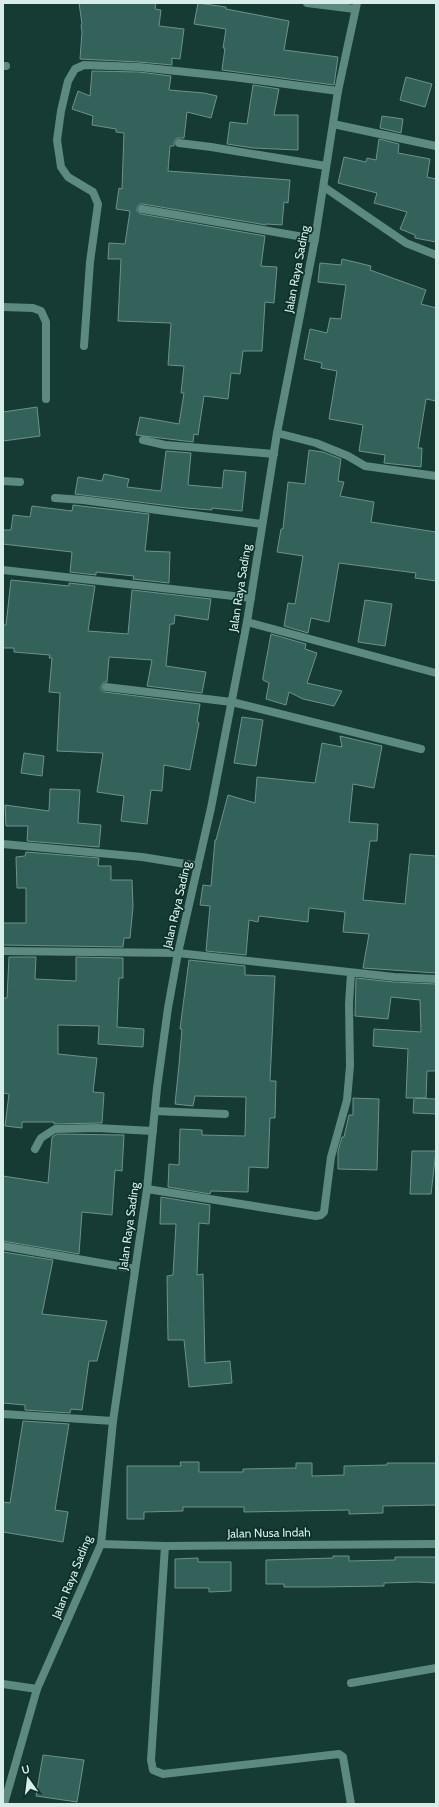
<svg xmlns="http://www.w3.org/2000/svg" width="439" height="1807" font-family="Cabin,sans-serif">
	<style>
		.building { fill: #33625a; stroke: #6d928a }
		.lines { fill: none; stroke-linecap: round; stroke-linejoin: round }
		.minor { stroke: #5c8980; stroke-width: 8 }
		.tertiary { stroke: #5c8980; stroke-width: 8 }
		.labels { text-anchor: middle; stroke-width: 3.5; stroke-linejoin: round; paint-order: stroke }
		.street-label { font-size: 12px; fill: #d9ede8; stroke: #0a302a }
	</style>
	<rect width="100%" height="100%" fill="#163a34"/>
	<path class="building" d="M79,3H156L155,9L161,10L159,26L184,29L180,59L172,58V65L139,62L80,59L82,32L81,25L82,24Z
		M198,3L226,7V9L289,21L284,50L338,57L334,85L222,70L225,48H223L226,29L194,24Z
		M92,71L139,72L171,76L169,90L204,93L217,96L211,118L187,112L184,138H177L174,142V146H170L168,171L290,180L288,203L284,202L282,225L266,224V225L143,204H140L137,208V211L141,214L265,236L261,266L277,267L274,303L265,302L262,351H243L240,374L231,373L228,399L204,396L198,435L194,434L193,442L136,435L140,417L179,424L184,393H181L184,366L168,365L171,323L118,321L121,259H108L109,243L125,244L130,211L116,209L119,188L122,189L124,133L116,132V129L92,125L93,116L72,109L78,91L90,96Z
		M406,77L432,84L425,107L400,100Z
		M253,85L279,89L274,115H298V150L253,148L227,144L230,122L247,124Z
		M382,116L403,119L401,133L380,128Z
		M379,139L399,144L398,153L430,159L427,177L436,179V242L415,238V235L400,229L407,212L374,203L377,193L338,183L344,157L366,162L367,158L376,160Z
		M342,259L371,266L370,270L426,290L421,304L436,308V401L426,399L418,448H422L421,467L384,463L385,455L359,451L363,425L329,419L337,371L321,368L322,363L304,359L310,329L327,333L330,318L341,319L346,285L318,282L320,263L341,265Z
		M37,407L40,436L3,441V412Z
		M309,450L323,452L341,459L338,481L344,482L340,496L374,502L371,522L436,532V581L415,578L416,573L339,563L329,622L311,618L308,633L284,626L288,603L295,604L303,556L277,552L281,529H283L288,482L305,484Z
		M166,451L191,453L188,485L222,488L224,470L246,472L242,511L212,508V510L186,508L75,494L78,477L102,481L104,474L129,479L127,487L161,491Z
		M73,505L149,514L145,551L170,552L169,583L133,579L134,576L96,572V575L70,572L72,552L3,544V530H11L13,515L30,517L32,506L72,511Z
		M11,580L69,586V583L95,586L88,631L128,634L132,590L211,599L208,620L175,615L174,624H170L166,666L206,672L202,693L147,686L152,660L109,657L107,682H104L101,686V690L105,692L200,704L197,722L199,723L190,770L164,765L162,791L151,790L147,824L121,821L124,796L97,792L103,753L57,751L60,693L49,692L52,658H49L50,655L14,652V648H3V625H6Z
		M365,600L392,604L385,646L358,642Z
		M271,634L306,644L305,649L317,653L307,683L342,691L334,706L303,699L289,692L286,705L266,699L269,683L263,680V677Z
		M242,717L263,720L256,766L234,763Z
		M340,736L382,746L374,788L353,784L349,822L378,824L377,841H370L363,900L405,904L410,854L436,856V973L363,968L369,934L343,932L345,912L309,908L308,922L259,916L258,922L249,920L246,955L206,951L210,906L200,905L203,885L211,886L215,840H216L228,795L255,803L257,777L315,783L322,743L342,747Z
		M24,753L44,756L42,776L21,773Z
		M50,789L80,790L78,823L101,825L99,847L27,841L28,826H6L5,805L49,811Z
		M26,852L99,858L98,866H111V880H132L133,907L130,938H124L123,947L3,945V923H26V888H17L16,857L25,856Z
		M9,957H36L35,979L76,981V957L123,958V978H119L117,1027L144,1029L143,1047L98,1044L99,1026L58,1025V1054L97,1058L93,1092L104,1093L102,1123L54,1124V1122H22V1128L5,1126L9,1094L3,1093V998H7Z
		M189,960L245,966V975L275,976L270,1081H276L275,1118H270L268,1168L249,1167L248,1192L211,1191L210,1194L168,1187L169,1164L179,1165L180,1129L202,1130V1135L245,1136L246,1097L195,1096L193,1106L175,1104L179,1065L182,1029H180Z
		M356,978L393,982L436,984V1071H427L426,1098H415L436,1099V1114L413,1113L414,1098H406L408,1049L373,1046L374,1029L421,1032L420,1000L391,997L388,1019L355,1016Z
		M353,1098L379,1099L377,1170L338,1169V1151L342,1137H344L349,1115H353Z
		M57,1134L124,1135L122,1171L115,1170L112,1215L82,1212L79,1254L3,1241V1176L48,1183L52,1137Z
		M412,1151H436L431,1194H410Z
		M161,1197L210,1205L209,1224L199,1223L197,1275L203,1274L205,1363L230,1361L232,1383L189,1387L184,1340H168L167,1276L173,1275L176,1224H160Z
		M3,1252L53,1260L42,1314L107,1321L97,1361H89L82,1410L71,1409L70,1413L25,1410V1405L3,1403Z
		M23,1421L69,1424L55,1510L68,1512L63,1542L3,1532V1502L10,1503Z
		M180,1462H199V1472H243V1469L296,1468V1463H312V1476L344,1475V1466L387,1465V1463H436V1505L383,1506V1513L349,1514V1510L244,1512V1507H183V1511L144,1512V1519H127V1466H181Z
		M333,1556H349V1561L395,1560V1557H436V1583L417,1582L384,1583V1586L320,1587H284V1584H266V1560L333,1558Z
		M198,1558V1562H231V1591L209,1592V1588H175V1559Z
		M43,1755L84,1760L77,1802L36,1796Z"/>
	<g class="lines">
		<path class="minor" d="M307,3L355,9
			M3,66H6
			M333,124L436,146
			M179,143L211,147L326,166
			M324,187L406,243L436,255
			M142,209L315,239
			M3,307L33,308L41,311L46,322V399
			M84,346L90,262L98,204L93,192L68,177L61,167L57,140L61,111L68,81L75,69L84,65L139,67L233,77L338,91
			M277,433L316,443L348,456L365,466L436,476
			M143,440L165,445L274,454
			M3,481L20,482
			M55,498L83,500L262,524
			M3,570L251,598
			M247,622L436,673
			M106,687L232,702L421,749
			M3,844L142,857L198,866
			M3,951L178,953L394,977L436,979
			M155,1111L225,1114
			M35,1149L41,1138L55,1129L97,1128L153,1131
			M147,1189L316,1216L321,1215L324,1212L331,1157L347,1100L350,1066L349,1004L351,973
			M3,1246L135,1269
			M3,1414L113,1421
			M101,1544L165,1546L436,1544
			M165,1546L151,1760L153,1770L163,1774L339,1754L343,1757L351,1804
			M351,1683L436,1668
			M3,1684L37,1689"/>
		<path class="tertiary" d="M4,1804L37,1689L101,1544L113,1421L147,1189L157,1088L168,1008L178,953L211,808L247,622L277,433L315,239L338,91L357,3"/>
	</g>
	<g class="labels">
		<g class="street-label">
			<text transform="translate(297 269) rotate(-79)" y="4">Jalan Raya Sading</text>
			<text transform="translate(240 588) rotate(-81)" y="4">Jalan Raya Sading</text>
			<text transform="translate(177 905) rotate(-77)" y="4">Jalan Raya Sading</text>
			<text transform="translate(129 1226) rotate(-82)" y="4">Jalan Raya Sading</text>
			<text transform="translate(269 1533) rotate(-1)" y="4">Jalan Nusa Indah</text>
			<text transform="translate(72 1577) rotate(-68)" y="4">Jalan Raya Sading</text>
		</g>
	</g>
	<rect width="439" height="1807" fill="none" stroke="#d9ede8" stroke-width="8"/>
	<g transform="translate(28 1779) rotate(346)" stroke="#0a302a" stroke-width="3" paint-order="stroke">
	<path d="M0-3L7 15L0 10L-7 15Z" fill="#d9ede8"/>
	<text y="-6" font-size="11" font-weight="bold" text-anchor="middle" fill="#d9ede8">U</text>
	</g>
</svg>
